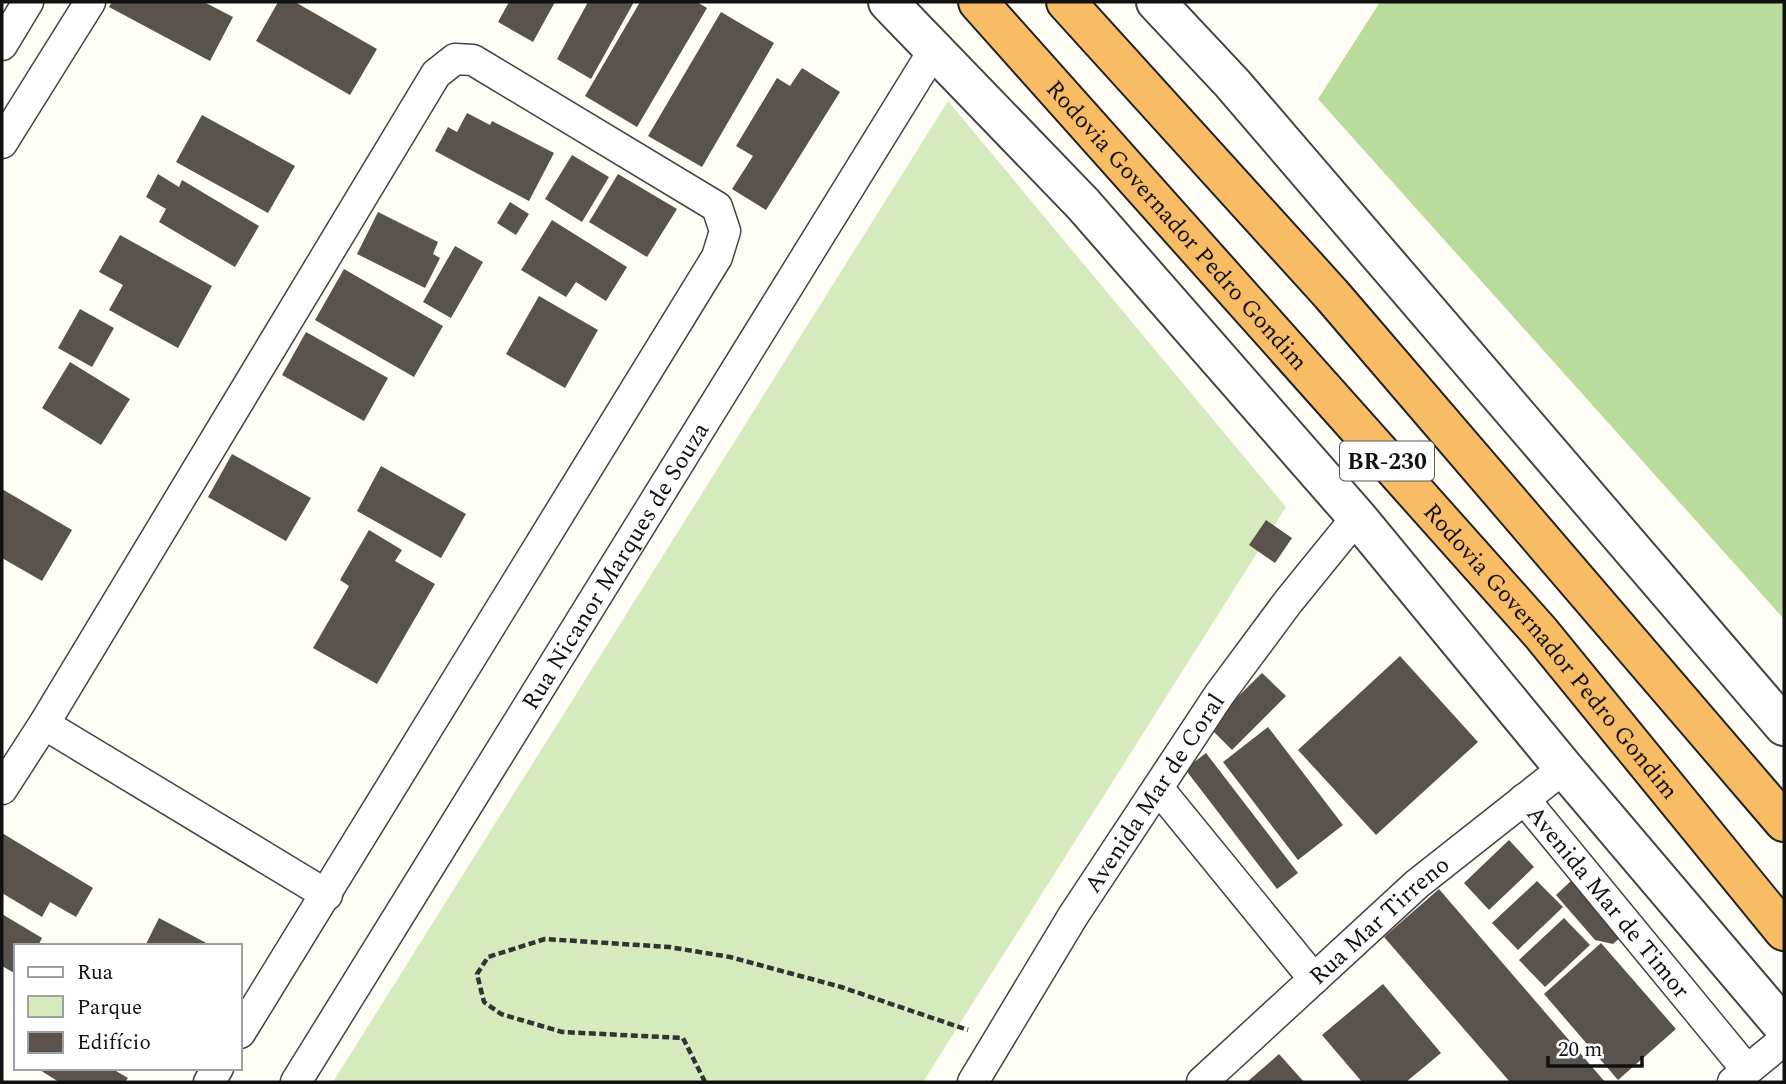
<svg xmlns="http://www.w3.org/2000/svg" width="1786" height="1084" font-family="Spectral,serif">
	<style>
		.green { fill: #d5ebbd }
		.forest { fill: #b9dc9c }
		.building { fill: #5a524d }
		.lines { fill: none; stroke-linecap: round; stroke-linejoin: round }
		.minor-casing { stroke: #444; stroke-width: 33 }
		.tertiary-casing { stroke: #444; stroke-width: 42 }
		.trunk-casing { stroke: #222; stroke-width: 42 }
		.path { stroke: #333; stroke-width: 4.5; stroke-dasharray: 7 3.5; stroke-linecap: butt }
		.minor { stroke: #fff; stroke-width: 30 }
		.tertiary { stroke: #fff; stroke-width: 38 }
		.trunk { stroke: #f7bc64; stroke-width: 38 }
		.labels { text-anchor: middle; stroke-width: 7; stroke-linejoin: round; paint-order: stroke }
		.shield { fill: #fff; stroke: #585858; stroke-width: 2 }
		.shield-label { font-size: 23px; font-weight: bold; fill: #111 }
		.street-label { font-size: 24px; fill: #111; stroke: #fff }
	</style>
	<rect width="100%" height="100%" fill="#fffdf5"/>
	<path class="green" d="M948,101L1286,507L923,1082H333Z"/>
	<path class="forest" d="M1380,2H1784V619L1318,99Z"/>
	<path class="building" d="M112,2H204L233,17L210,61L109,7Z
		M278,2H295L377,49L350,95L256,41Z
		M509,2H555L533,42L498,22Z
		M588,2H634L591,79L557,59Z
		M640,2H697L707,8L637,127L585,96Z
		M721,12L774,43L702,167L648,136Z
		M802,68L840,92L766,210L732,189L753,156L736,146L777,78L790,86Z
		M467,113L490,125L492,121L554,153L529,201L435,151L448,127L457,132Z
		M202,115L295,166L268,213L176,162Z
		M572,155L609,177L582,222L545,199Z
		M158,174L179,187L182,180L259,226L235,267L159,222L166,209L146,197Z
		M618,174L677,209L647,257L589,222Z
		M510,202L529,214L516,235L497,223Z
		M378,212L438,242L433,254L440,258L425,288L357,254Z
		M552,220L627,267L606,301L576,282L566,297L521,270Z
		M120,235L212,286L178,348L109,310L123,285L99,272Z
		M455,246L483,262L451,318L423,302Z
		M344,269L443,326L414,377L315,320Z
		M539,296L598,330L565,388L506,354Z
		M80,309L114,328L92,367L58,348Z
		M306,332L388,378L364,421L282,375Z
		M70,362L130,399L101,445L42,408Z
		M232,454L311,498L286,541L208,497Z
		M381,466L466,514L441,558L357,511Z
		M2,489L72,530L42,581L2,558Z
		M1266,520L1292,538L1275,563L1249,545Z
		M369,530L402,550L395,561L435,584L377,684L313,648L349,586L340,580Z
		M1400,656L1478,742L1376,835L1298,750Z
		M1262,673L1286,696L1232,750L1208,726Z
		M1268,727L1343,825L1298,860L1223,762Z
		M1206,753L1298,873L1277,889L1185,769Z
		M2,833L93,888L76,917L50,902L42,917L2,893Z
		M1509,840L1534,867L1489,910L1464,883Z
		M1573,879L1623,935L1613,944L1595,940L1556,895Z
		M1537,881L1563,907L1518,950L1492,923Z
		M1439,889L1605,1082H1510L1384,937Z
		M2,914L42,938L38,946H16V974L2,966Z
		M159,918L212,946H145Z
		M1564,918L1590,945L1545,987L1519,960Z
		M1601,943L1676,1029L1618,1080L1544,994Z
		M1383,984L1441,1053L1406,1082H1362L1322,1035Z
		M1279,1054L1304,1082H1247Z
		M41,1068H111L128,1078L125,1082H59L40,1070Z"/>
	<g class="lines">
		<g class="minor-casing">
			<g id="minor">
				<path d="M2,45L28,2"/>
				<path d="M2,143L90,2"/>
				<path d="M44,724L327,895"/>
				<path d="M1158,788L1314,979"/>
				<path d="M2,789L44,724L436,74L455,59L473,60L717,207L725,231L717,257L240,1033"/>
				<path id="s1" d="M1524,799L1747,1070"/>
				<path d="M209,1082L218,1068"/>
				<path id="s2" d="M296,1082L934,50"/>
				<path id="s3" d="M973,1082L1073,916L1219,695L1288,602L1357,517"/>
				<path id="s4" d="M1202,1082L1417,884L1564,768"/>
				<path d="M1733,1082L1784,1040"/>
			</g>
		</g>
		<g class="tertiary-casing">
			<path id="tertiary" d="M888,2L1083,204L1357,517L1564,768L1784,1027
				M1156,2L1232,83L1784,726"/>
		</g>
		<g class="trunk-casing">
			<g id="trunk">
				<path id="s5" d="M978,2L1540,632L1784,931"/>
				<path d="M1066,2L1331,294L1784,822"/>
			</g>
		</g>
		<path class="path" d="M705,1082L683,1038L562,1032L501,1014L484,1002L477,974L488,957L545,939L669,947L730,957L841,987L968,1030"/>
		<use href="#minor" class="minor"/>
		<use href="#tertiary" class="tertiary"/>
		<use href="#trunk" class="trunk"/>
	</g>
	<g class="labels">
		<rect class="shield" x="1340" y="441.5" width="94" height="39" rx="5"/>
		<g class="shield-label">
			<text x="1387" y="469">BR-230</text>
		</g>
		<g class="street-label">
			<text dy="8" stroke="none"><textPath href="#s5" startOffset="299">Rodovia Governador Pedro Gondim</textPath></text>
			<text dy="8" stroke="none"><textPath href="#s2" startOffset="607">Rua Nicanor Marques de Souza</textPath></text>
			<text dy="8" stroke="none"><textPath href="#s5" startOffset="866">Rodovia Governador Pedro Gondim</textPath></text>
			<text dy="8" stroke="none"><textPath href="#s3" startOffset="341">Avenida Mar de Coral</textPath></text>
			<text dy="8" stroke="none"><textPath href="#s1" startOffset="133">Avenida Mar de Timor</textPath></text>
			<text dy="8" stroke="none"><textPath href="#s4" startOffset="240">Rua Mar Tirreno</textPath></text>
		</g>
	</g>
	<rect width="1786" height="1084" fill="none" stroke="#111111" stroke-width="7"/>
	<rect x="14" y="944" width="228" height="126" fill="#ffffff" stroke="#a0a0a0" stroke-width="2"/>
	<rect x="28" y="967" width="35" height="10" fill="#ffffff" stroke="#a0a0a0" stroke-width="2"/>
	<text x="77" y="979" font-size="21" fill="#111111">Rua</text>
	<rect x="28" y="996" width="35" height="21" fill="#d5ebbd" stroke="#a0a0a0" stroke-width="2"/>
	<text x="77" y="1014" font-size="21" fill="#111111">Parque</text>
	<rect x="28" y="1032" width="35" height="21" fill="#5a524d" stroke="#a0a0a0" stroke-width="2"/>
	<text x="77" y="1049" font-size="21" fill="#111111">Edifício</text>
	<path d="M1548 1056v10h94v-10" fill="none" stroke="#111111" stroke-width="3.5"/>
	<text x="1558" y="1056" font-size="21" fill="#111111" stroke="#ffffff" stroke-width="5" paint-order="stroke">20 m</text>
</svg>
